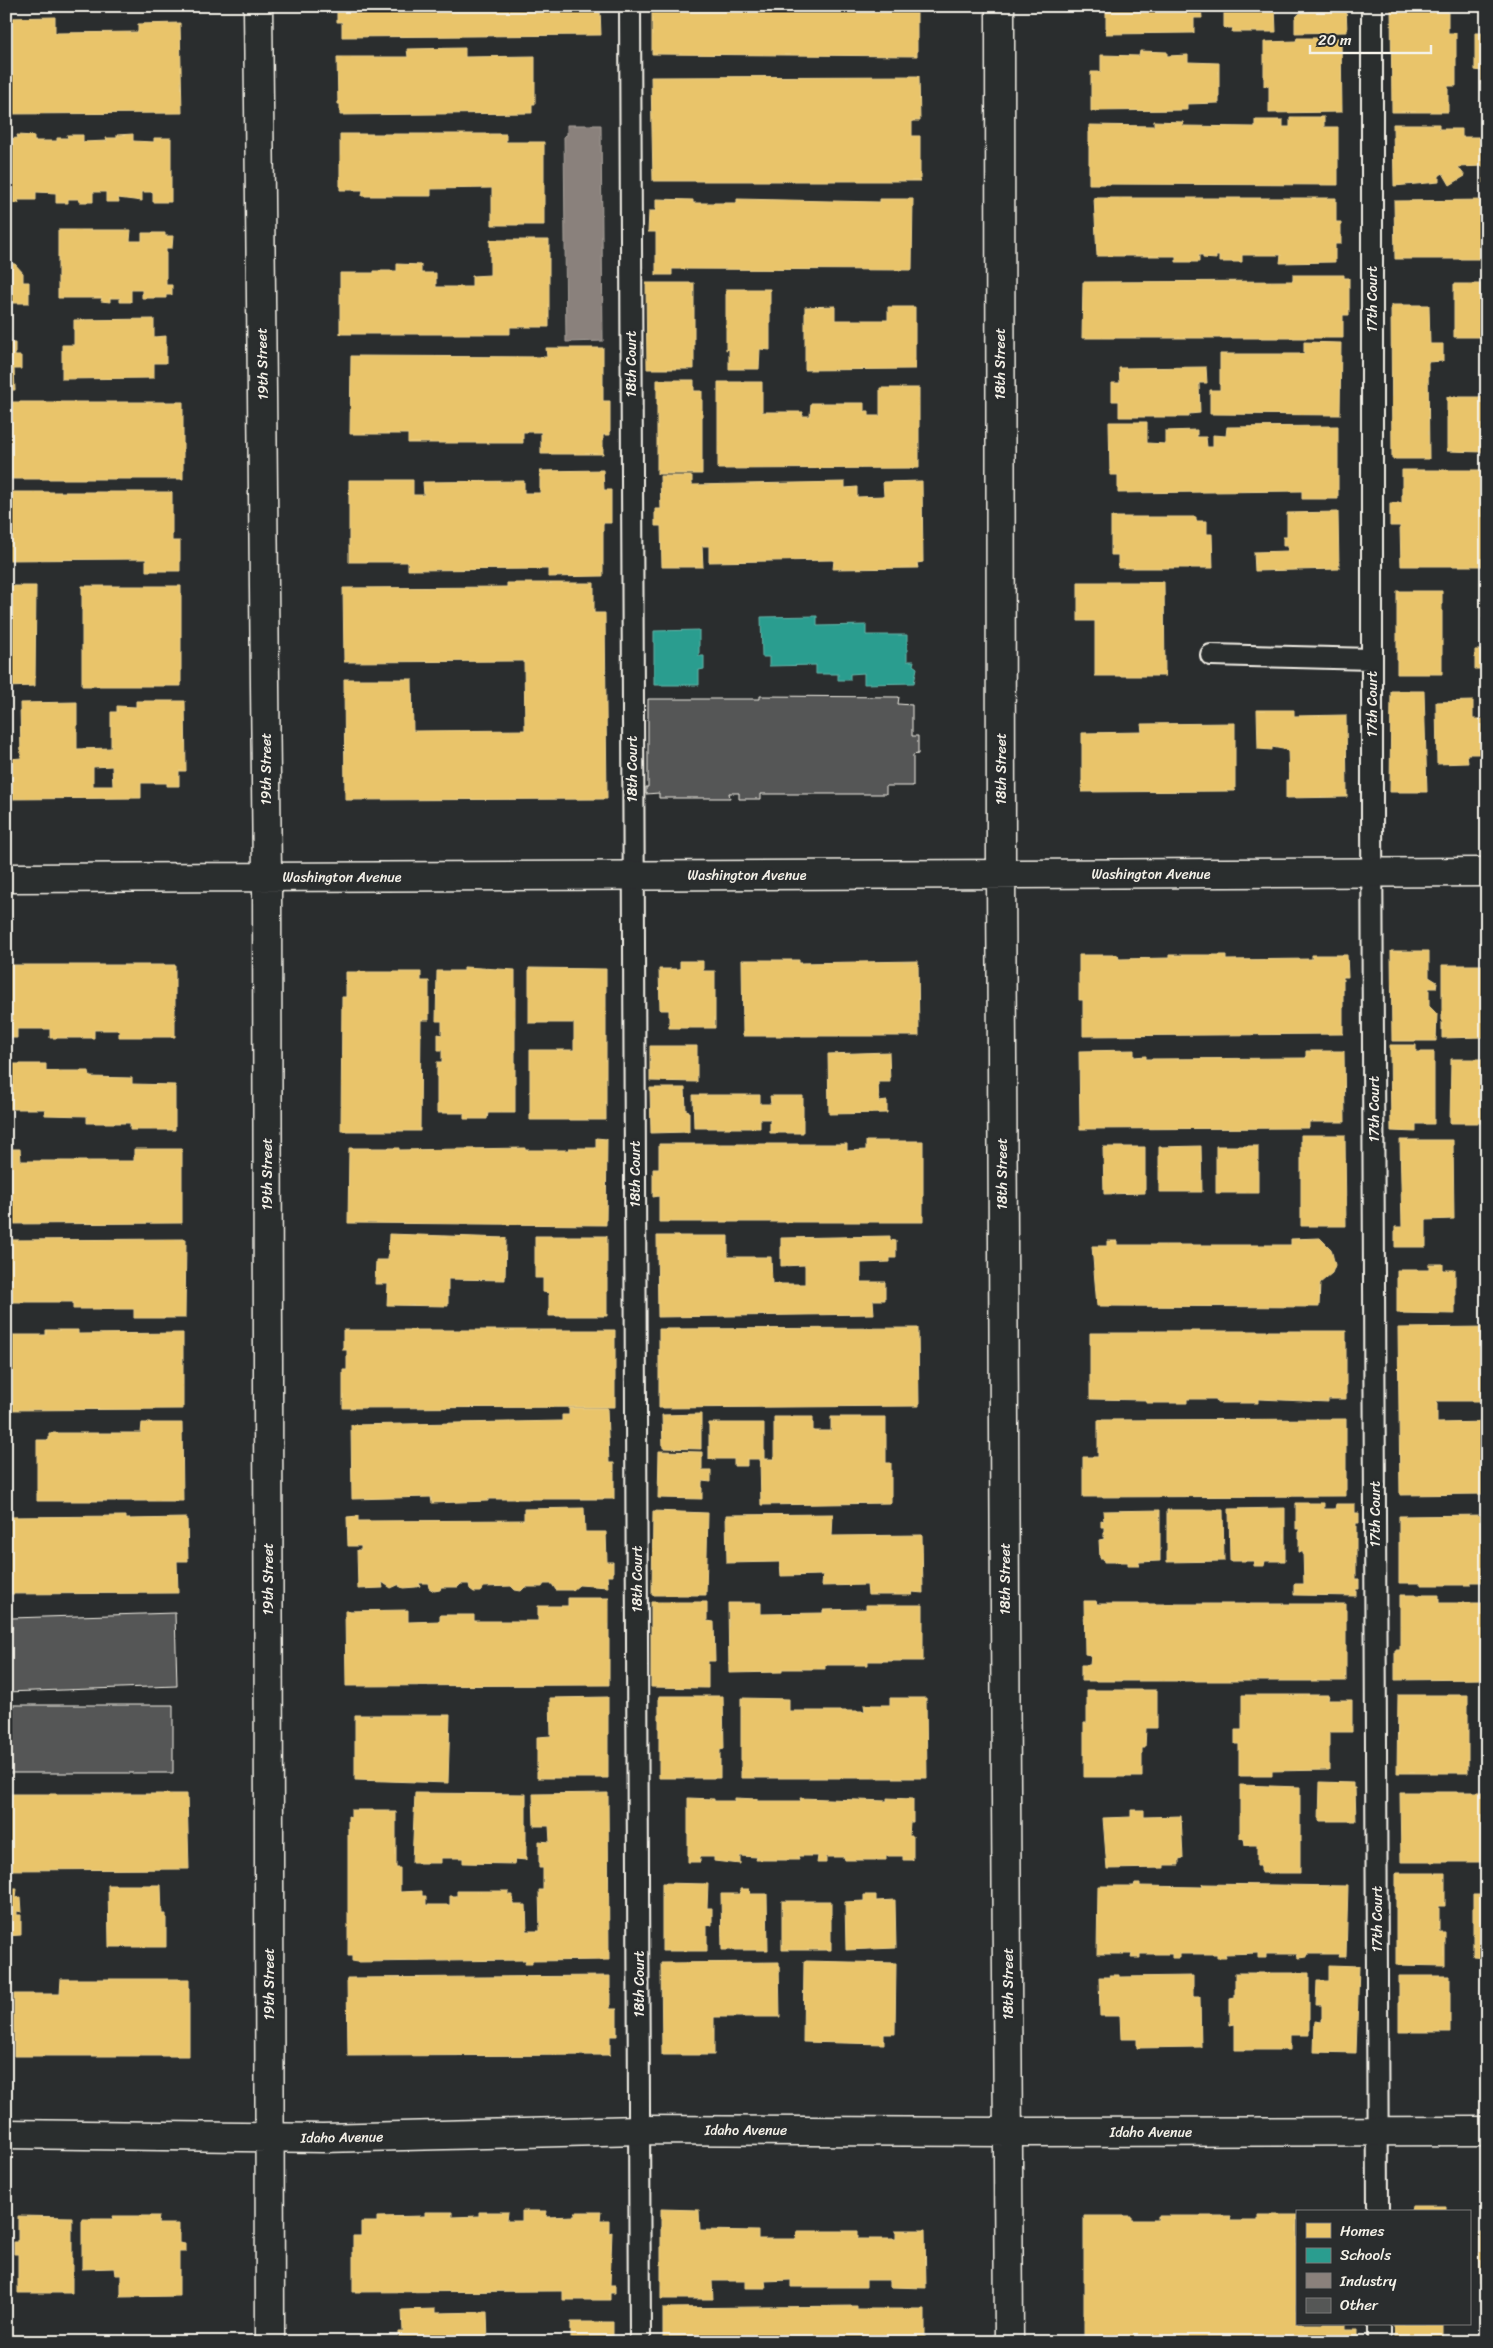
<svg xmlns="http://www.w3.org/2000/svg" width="1493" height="2348" font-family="Sriracha,sans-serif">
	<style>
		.homes { fill: #e9c46a; stroke: #ecd290; fill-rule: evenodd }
		.schools { fill: #2a9d8f; stroke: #67b6aa }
		.industry { fill: #8a817c; stroke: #aaa39c }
		.building { fill: #555756; stroke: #f4f1e8 }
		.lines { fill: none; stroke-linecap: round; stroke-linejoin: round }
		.service-casing { stroke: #f4f1e8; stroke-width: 24 }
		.minor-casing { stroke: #f4f1e8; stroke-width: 31 }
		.service { stroke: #2a2d2e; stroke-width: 20 }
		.minor { stroke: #2a2d2e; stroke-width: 28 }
		.labels { text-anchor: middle; stroke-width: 5; stroke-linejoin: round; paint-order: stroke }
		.street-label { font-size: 14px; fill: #f4f1e8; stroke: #2a2d2e }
	</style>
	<rect width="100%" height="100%" fill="#2a2d2e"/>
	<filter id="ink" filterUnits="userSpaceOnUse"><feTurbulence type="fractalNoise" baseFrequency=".02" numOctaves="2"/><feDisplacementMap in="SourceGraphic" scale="10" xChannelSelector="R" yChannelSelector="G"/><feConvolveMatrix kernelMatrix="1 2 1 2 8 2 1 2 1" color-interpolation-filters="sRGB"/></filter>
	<g filter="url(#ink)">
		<path class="homes" d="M343,6H608V9H600L601,35L342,37V22H337V9L343,10Z
			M652,6H917V56L652,54Z
			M1106,6H1201L1202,18H1194V33L1106,34Z
			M1224,6H1283L1275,7L1276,32H1232L1233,28H1224Z
			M1319,6H1346L1347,32L1295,33V18L1300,13L1319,9Z
			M1391,6H1448V33H1456V86H1448V112H1392Z
			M55,17V33L138,32V24L180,23L182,113L8,114L7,18Z
			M1475,33H1487V85H1481V71L1475,70Z
			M1297,38H1341L1342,112L1269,113V86H1264V42L1296,41Z
			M465,48V57L535,56V104H532V113L340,115V104H338L337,57H408L407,49Z
			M1140,51L1167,52V56L1188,55V62L1219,63V103L1187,104V110L1091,111V72H1101V55L1139,56Z
			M919,76L920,121H912V136H920V181H653L651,77Z
			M1290,117H1324V127H1338V185L1089,184V125L1154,126V121L1183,122V126L1255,127V120H1283V127H1290Z
			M1393,124H1439V129H1462V137H1487V184H1484V166L1458,167L1465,176L1450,185L1443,173L1439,176V182L1394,186Z
			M133,134V141L154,142V138H171V202H153V192H142V201L118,198L119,202H106V192H93V202H79V199H68V203H56V193L36,192V200H18L19,203H6L7,139L18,138L17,135L34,136V141H57V138H68L67,135H83V142L107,141L106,138H117V135Z
			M340,134H506V142H544V225H492V188L431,189V196H362L363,190H340Z
			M1094,198H1336V222H1341V244H1335V262L1280,263L1281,255H1242V262H1219V256H1216V259L1203,258V255H1199V262H1176V256H1097Z
			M656,199L693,200V203H737V199L880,202V199H913L912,270L672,269V275H656V232H648L649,211H656Z
			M1487,200V259H1395L1394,201Z
			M58,230H131L130,241H142V233H165V236H173L172,248H166V285H172V295H166V298H142V290H131V302H120V298H110V302L101,301L102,298H58Z
			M490,240H549V327H510V334H340V273H374V271H397V264L421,265V273H436V287H472V276L490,275Z
			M6,263L15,264L23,273V282H29V303H6Z
			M1293,275H1344V278H1349V315H1343V338H1082L1083,282L1293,281Z
			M646,283H694V369H647Z
			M1454,284H1487V337H1454Z
			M726,289H770V350L760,349L759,369H729V349L726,350Z
			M1391,305H1429L1430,344H1443V361L1428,362L1429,459H1392Z
			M835,306V320H888V307H915V369L805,370V307Z
			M154,319V337L166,336V363H154V378L62,379V345H74V320Z
			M1304,342L1341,343L1340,415L1210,414V390H1220V354H1304Z
			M6,343H15V356H21V369H14L15,390H6Z
			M546,348H603V401H610V435H603V454H541V432H523V443H408V434H350L351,356L547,357Z
			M1206,367L1207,383H1199L1200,413L1189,414V417H1119V401H1112V383H1120L1119,368Z
			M657,380H694V391H702V474H657Z
			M718,382H762V412H803L802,416H810L811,403H864V411H869V416H880V388H919V468L718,469Z
			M1447,397H1487V441H1482V452L1447,451Z
			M6,402H183V479H6Z
			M1109,422H1147V443L1165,444V431L1197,430V437H1206L1207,447H1213V435L1226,436L1227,427L1338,426V499H1302V491L1118,493V475H1110Z
			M603,470L604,490H611V523H603V576L548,577V569L408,570V562H349V480H413V495H424L423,482L524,481V493H540V471Z
			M1402,470H1487V566H1401L1400,526H1390V503H1402Z
			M660,476H692V485L845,482V488L857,487V497L884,496L883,482L922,481L923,562L917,563L918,568L833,569L834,560L709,562V546H702L703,567H662L661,526H655V509H661Z
			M6,492H172V541H180V571H146V559L6,560Z
			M1338,512L1339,569L1255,571L1254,552L1288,551V546H1283V537H1287V513Z
			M1111,517H1196V521H1207V534H1212L1213,568H1118V555H1111Z
			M1483,577H1487V618H1483Z
			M1078,582H1164L1165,676H1095V621H1078Z
			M507,583H594V613H605L607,799L345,800L344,679H412L413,731L525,730L524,661L344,662L343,588L507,587Z
			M6,586H36L35,686L6,687Z
			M82,586H181V686H82Z
			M1397,591H1442V674H1397Z
			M1484,642H1487V683H1483V669H1475V650H1484Z
			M1391,691H1424L1427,792H1390Z
			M136,701H185L186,771H179V786H167V783H141V798L6,799V778L10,777V759L21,758L20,703L77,702V749L111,748V712H117V706L136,707ZM112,766L113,786H93V767Z
			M1473,701V719H1487V754H1467L1468,763L1437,764L1436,702Z
			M1257,710H1294V716L1346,715L1347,797L1286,798V780H1289L1288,750L1272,747V750L1258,749Z
			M1235,723V791L1082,792V733L1142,732L1141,724Z
			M1391,951H1429V977L1437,982L1436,988H1429V1006L1437,1014L1436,1041H1392Z
			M1079,955H1118L1119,959L1169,958V955H1226V960L1312,959V955H1347L1348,977H1343V1034L1083,1036V1000H1079Z
			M742,960H799V963L918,961L919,1036H743Z
			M680,961H703V971H715V1028H669V1010H660L659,969H680Z
			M6,965H175V1037H119V1030H94V1038H50V1029H17V1038H6Z
			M1442,965H1487V1027H1484V1037L1442,1038Z
			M464,967L515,970V1113H488L487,1119H464V1113H437V1062H442V1050H438V1034L442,1035V1021H436L437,971H464Z
			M529,968L606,969V1120H530V1050H574V1023H529Z
			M346,972H421V981H429V1020H421L420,1131H341L342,997H346Z
			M1390,1045H1416V1052H1434V1124H1416V1132L1391,1131Z
			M650,1046H697V1082L650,1081Z
			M1134,1050V1057L1146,1056V1059L1306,1058V1051H1344L1345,1122H1309V1128L1080,1129L1079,1051Z
			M889,1052L890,1082H878L879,1102L887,1101V1113L829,1114L828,1054Z
			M1451,1059H1487V1123H1450Z
			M6,1064H46V1071H89L90,1077L132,1078V1084L175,1085V1130H130V1123H87V1116L45,1115V1109H6Z
			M650,1088H685L686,1110L689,1111V1132L651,1133Z
			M693,1095H760V1104H771L770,1096H803V1133H770V1119H760V1128H694Z
			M1301,1135H1345L1346,1226H1301Z
			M596,1138L607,1139L606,1225L348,1223L349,1148H399V1150L525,1148V1150H569V1148H596Z
			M1400,1140H1453L1454,1219L1426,1220V1247H1395V1227H1402Z
			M866,1141H923V1222H659V1196L653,1197V1169H659V1144H847V1151L866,1150Z
			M1201,1146L1202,1192H1159V1147Z
			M1216,1146H1258V1193H1216Z
			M1103,1147H1145V1193L1104,1194Z
			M6,1149H20L21,1161H134V1149H182V1223L6,1224Z
			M389,1234L506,1238L505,1280L448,1279V1306L387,1305L388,1284H375L376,1260H388Z
			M535,1236H607V1316H549V1293L543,1292V1278H535Z
			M657,1236H728V1257H771L772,1284H805V1265L781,1266V1238L890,1236V1240L896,1241V1258H890V1262L861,1263V1282H885V1300H873L874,1314L658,1317Z
			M1320,1238L1331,1249L1335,1265L1332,1273L1320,1283L1319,1307L1097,1306L1092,1246H1107V1241H1117V1245H1291V1239Z
			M186,1239L185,1318H134V1309H73V1302H6V1240Z
			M1429,1264H1443V1270H1455V1314L1397,1313V1270H1429Z
			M1487,1327V1401H1437V1423L1487,1422V1494L1400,1495L1398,1328Z
			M918,1328L919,1406L659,1408V1329Z
			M46,1330H78V1334L183,1333V1409L6,1410V1332H10V1335H46Z
			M343,1330H615V1407L343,1408V1370H347V1350H343Z
			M1138,1331H1346V1399H1328V1402L1258,1399V1403H1217L1216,1399H1187V1403H1146V1400L1090,1399V1333H1138Z
			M569,1408H607L609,1463H614V1499H488V1501L432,1503L431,1497L352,1499L351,1425L562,1421V1415H569Z
			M701,1414V1449L663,1448L662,1415Z
			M774,1417H813V1431H831V1417H886V1463H891V1503L761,1505L760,1459H747V1466H734V1459H709V1423H764V1459H774Z
			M1346,1419V1496L1083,1497V1457H1098V1420Z
			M142,1423H182L183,1501H37V1440H49V1433H141Z
			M659,1451L702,1452V1470H711V1482L702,1481V1499L658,1498Z
			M1296,1503H1324V1509H1335L1336,1504H1355V1513H1359V1523H1356V1579H1359V1589H1356V1596L1294,1595V1584H1304L1303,1552H1299V1529H1296Z
			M584,1508L585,1532H606L607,1562H613V1576H607L608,1587L579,1585L573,1590H556L552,1584H544L542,1587H525L521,1591L515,1590L511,1586L484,1587L480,1592H474L470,1589L469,1584H461L458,1587H441L440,1590L434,1591L429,1588L428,1583H419L420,1586L416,1587L403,1588L399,1586L400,1584L391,1588L382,1582L383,1588L358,1589L357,1550H361V1546H348L347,1517L358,1516V1521H360L524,1520V1509Z
			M1285,1508V1561H1265L1264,1566H1254V1561H1230L1229,1509Z
			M1160,1510V1561L1139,1562V1566H1128V1562H1104L1103,1558H1100L1099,1540L1104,1539V1527H1101V1520L1104,1521L1103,1511Z
			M1167,1510H1223L1224,1561L1167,1562Z
			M653,1511L708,1513L706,1595H652Z
			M833,1514L832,1536L922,1535L923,1593L912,1592V1595H868L867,1585L822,1586L823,1575L781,1576L780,1562L727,1563L726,1515Z
			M1487,1515V1582H1471V1585H1421V1583H1399V1516Z
			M126,1516V1519L187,1518L188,1561H177L178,1593L6,1594V1517Z
			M1400,1595H1439V1603H1487V1679L1395,1680V1650H1400Z
			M568,1598H609V1685L346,1686L345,1611L408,1610V1622L440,1621V1615H474V1621H538V1606H568Z
			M1084,1601H1096L1097,1604H1346V1681H1081V1665H1090L1091,1655L1085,1654Z
			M651,1602H707V1621L714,1622L715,1661H708V1688L651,1687Z
			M728,1603H761V1614L823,1613V1610L866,1609V1605H923V1661H868V1665H825V1669H782V1672L729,1673Z
			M1087,1690H1157V1728H1146L1145,1748H1142V1777H1084V1723H1087Z
			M1242,1695H1329L1328,1700H1352V1732H1329V1770L1272,1771V1776H1239V1744H1235V1730H1242Z
			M1398,1695H1468V1773H1397Z
			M659,1696H723L724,1749L720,1750V1778H659Z
			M608,1697V1778H537V1737L551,1736L550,1698Z
			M741,1698L789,1699V1711H865L864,1705H890V1698H926L927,1778H741Z
			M355,1715H450L448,1783L355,1780Z
			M1320,1782L1353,1783V1788H1355L1356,1821H1319Z
			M1240,1785L1300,1787V1873H1261V1866H1257V1845H1245L1244,1838H1240Z
			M1400,1792H1487V1862H1401Z
			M415,1793L526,1794V1860L515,1859L514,1864L463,1863V1858H441V1863H412Z
			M608,1793L609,1960L532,1961V1964H525L526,1960L358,1962L352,1961V1956H348V1816L351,1817V1810H389L388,1812H396V1868H400V1892L422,1891V1896H426V1905H450V1896H457V1891H508V1895H513V1905H526L527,1931H540L539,1890H543V1868H539V1841L550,1842L549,1826H534L533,1794Z
			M6,1794H187L189,1869L6,1870Z
			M688,1798L714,1799V1801H735V1798L757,1799V1801H801L800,1798L887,1801V1798L913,1799V1822H910L909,1836H913V1860H903V1856H886V1860H845L844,1857H826V1863H817L818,1856H798L799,1860H756L757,1857L740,1856V1864L714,1861V1857H700V1862H688Z
			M1131,1810H1144V1817L1181,1816L1183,1858L1179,1859V1865H1164V1868L1107,1869L1103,1818L1131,1817Z
			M1396,1873H1445V1906H1439V1932H1445V1966L1396,1965Z
			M662,1883L708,1884L707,1908H712V1925H707V1951H662Z
			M1135,1883H1140V1886L1203,1887L1202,1884L1348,1886L1346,1957H1339L1340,1954H1307V1957L1298,1958L1297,1954H1266V1958H1258V1953L1225,1954L1226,1958H1217V1954H1180V1958H1172V1954H1140V1958H1131L1132,1954H1097L1098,1886H1134Z
			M108,1885H161L162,1914H166V1947H109Z
			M6,1889H17L16,1898L21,1897L22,1912L17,1911V1915H21V1935L6,1936Z
			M740,1889H749L750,1894H767L768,1950H722L721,1894H740Z
			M864,1895H876V1901L895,1900L896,1948L846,1950L845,1902L864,1901Z
			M1473,1895H1487V1958L1473,1957Z
			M782,1901H831V1950H782Z
			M804,1961L896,1963L895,2034H884V2044L803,2042Z
			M779,1962L780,2017H714V2055H662L661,1963Z
			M1329,1965L1359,1966L1356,2053L1314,2052L1315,2021L1322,2022V2005H1316L1317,1981H1329Z
			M1235,1973H1309V2035H1290V2050H1235V2024L1230,2025V1998L1235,1997Z
			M1109,1975H1119V1977L1193,1976V1997H1200L1201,2047L1137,2048V2039H1121L1120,2016H1100L1099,1977H1110Z
			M610,1976V2009H617V2036H610V2055L348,2056L347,1978Z
			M1399,1976H1450V2032H1399Z
			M61,1979H189V2056H14V1994H60Z
			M1412,2206H1446V2212H1393L1411,2211Z
			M661,2209L699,2210L700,2230L758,2231V2239H796L797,2231H858V2239H896V2230H925L926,2288L890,2287V2280H866V2287H791V2280L765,2281L766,2288H745V2281H712L713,2299H661Z
			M522,2211H547L546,2217L575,2216V2212H601L600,2220H609V2233L612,2232L610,2285H615V2293H610V2300H563V2291L353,2292V2236H361V2222H377V2217L425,2216V2212H452V2217L479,2216V2212H508L507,2221H522Z
			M1258,2215H1297V2324H1346V2329H1358V2342H1084V2216H1131V2220H1158V2216H1231L1230,2221H1258Z
			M18,2216L72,2217V2293H18V2254H14V2242H18Z
			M113,2216H159L158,2224H179V2243L185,2244V2252H179V2296L121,2297V2275H115L114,2268L82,2269V2219H114Z
			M1480,2232H1487V2285H1480Z
			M857,2306V2309H925V2342H663V2308Z
			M435,2309V2313L487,2312L488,2342H399V2332H403L402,2310Z
			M571,2322H613V2342H578V2339H571Z
			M1394,2324H1443V2342H1394Z"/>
		<path class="schools" d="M817,616V626L866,625V635H907V661H914L913,665L917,668L914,683L864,684V673L850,674V680H838V674H816V665L769,666V657H762L761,617Z
			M699,630V656H704V669L699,670V685H654V631Z"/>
		<path class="industry" d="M567,125H601L603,341L566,342L564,136L567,135Z"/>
		<path class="building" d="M760,696L899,697L898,704L912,705V736H918V754L913,755V786H886V794H761V799H739V793H729L730,798H659V793L646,794V787H648V699H760Z
			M175,1613L177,1686L6,1692V1629H12L11,1618Z
			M6,1705H173V1773H6Z"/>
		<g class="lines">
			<g class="service-casing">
				<path id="service" d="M630,6L640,2342
					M1372,6V813L1378,2212
					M1211,655L1372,659
					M1379,2324V2342"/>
			</g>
			<g class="minor-casing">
				<path id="minor" d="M258,6L267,877L270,2342
					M1000,6L1001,874L1009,2342
					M6,878L1487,872
					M6,2134L323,2138L640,2130L1009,2132L1487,2131"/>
			</g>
			<use href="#service" class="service"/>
			<use href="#minor" class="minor"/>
		</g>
	</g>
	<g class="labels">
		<g class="street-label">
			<text transform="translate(1372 299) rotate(-90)" y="5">17th Court</text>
			<text transform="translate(262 364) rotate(-91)" y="5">19th Street</text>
			<text transform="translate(631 364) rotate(-90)" y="5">18th Court</text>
			<text transform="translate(1000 364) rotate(-90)" y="5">18th Street</text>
			<text transform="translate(1372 704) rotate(-90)" y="5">17th Court</text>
			<text transform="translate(266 769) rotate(-90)" y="5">19th Street</text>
			<text transform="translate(632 769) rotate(-90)" y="5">18th Court</text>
			<text transform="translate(1001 769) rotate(-90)" y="5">18th Street</text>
			<text x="1151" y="879">Washington Avenue</text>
			<text x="747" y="880">Washington Avenue</text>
			<text x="342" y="882">Washington Avenue</text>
			<text transform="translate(1374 1109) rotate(-90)" y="5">17th Court</text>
			<text transform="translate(267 1174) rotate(-90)" y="5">19th Street</text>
			<text transform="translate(635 1174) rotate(-90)" y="5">18th Court</text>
			<text transform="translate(1002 1174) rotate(-90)" y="5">18th Street</text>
			<text transform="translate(1375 1514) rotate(-90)" y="5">17th Court</text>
			<text transform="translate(268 1579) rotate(-90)" y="5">19th Street</text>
			<text transform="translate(637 1579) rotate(-90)" y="5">18th Court</text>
			<text transform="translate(1005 1579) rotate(-90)" y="5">18th Street</text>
			<text transform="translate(1377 1919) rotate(-90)" y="5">17th Court</text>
			<text transform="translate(269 1984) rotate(-90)" y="5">19th Street</text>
			<text transform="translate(639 1984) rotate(-90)" y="5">18th Court</text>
			<text transform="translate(1008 1984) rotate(-90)" y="5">18th Street</text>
			<text x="746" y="2135">Idaho Avenue</text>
			<text x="1151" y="2137">Idaho Avenue</text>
			<text transform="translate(342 2137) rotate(-1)" y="5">Idaho Avenue</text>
		</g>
	</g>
	<rect width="1493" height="2348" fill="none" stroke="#2a2d2e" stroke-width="25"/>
	<rect x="12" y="12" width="1468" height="2323" fill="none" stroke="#f4f1e8" stroke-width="2" filter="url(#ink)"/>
	<rect x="1296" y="2210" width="175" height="115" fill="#2a2d2e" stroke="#7b7b78"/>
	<rect x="1306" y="2223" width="25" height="15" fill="#e9c46a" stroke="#7b7b78"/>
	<text x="1340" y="2236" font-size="15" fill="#f4f1e8">Homes</text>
	<rect x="1306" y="2248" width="25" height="15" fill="#2a9d8f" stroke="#7b7b78"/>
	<text x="1340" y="2260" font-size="15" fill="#f4f1e8">Schools</text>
	<rect x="1306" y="2273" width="25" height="15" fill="#8a817c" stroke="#7b7b78"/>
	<text x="1340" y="2286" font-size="15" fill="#f4f1e8">Industry</text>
	<rect x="1306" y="2298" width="25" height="15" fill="#555756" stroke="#7b7b78"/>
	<text x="1340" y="2310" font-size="15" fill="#f4f1e8">Other</text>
	<path d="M1310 45v8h121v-8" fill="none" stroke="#f4f1e8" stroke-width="2.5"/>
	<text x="1318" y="45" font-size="15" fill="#f4f1e8" stroke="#2a2d2e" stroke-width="4" paint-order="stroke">20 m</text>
</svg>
